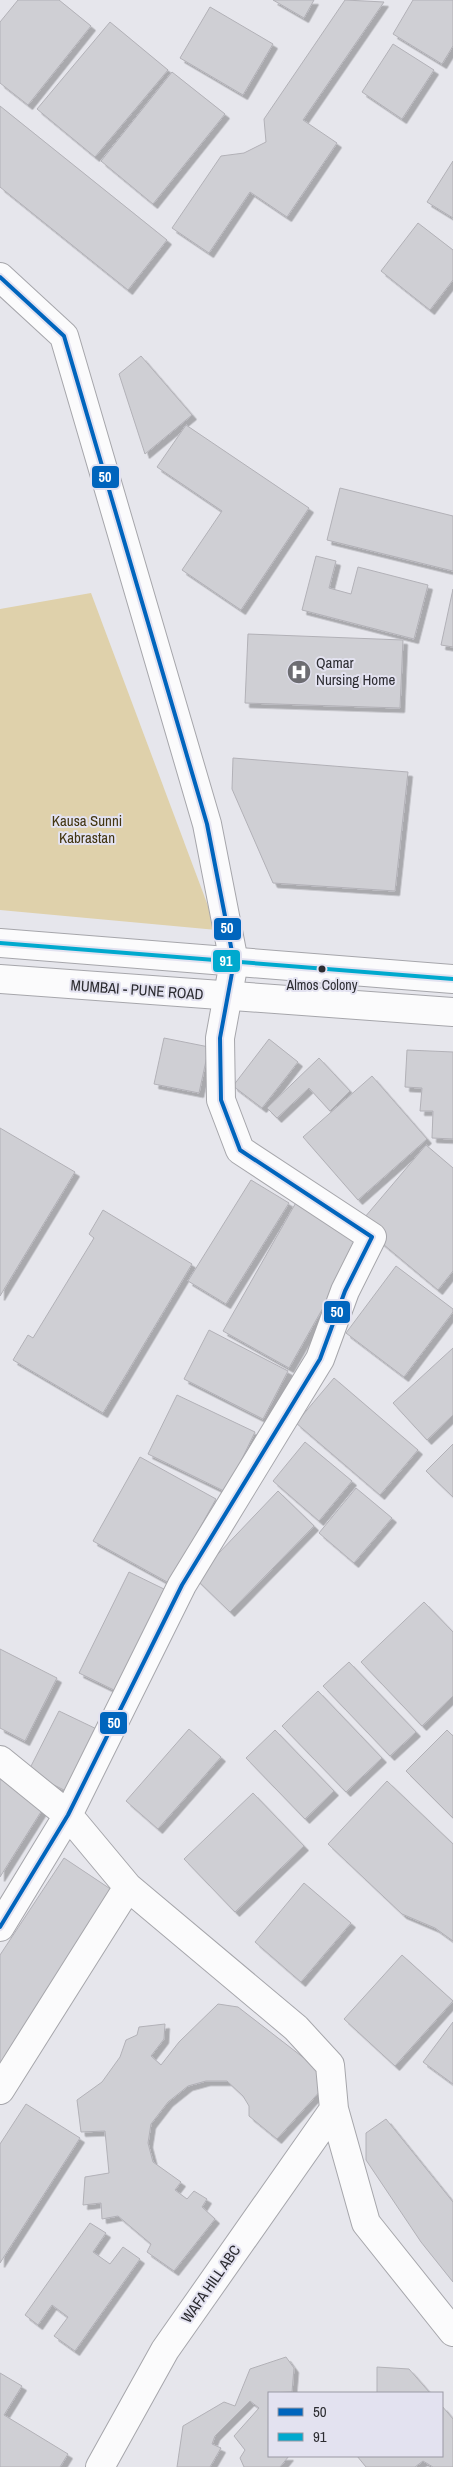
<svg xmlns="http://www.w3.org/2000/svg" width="453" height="2467" font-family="'Archivo Narrow',sans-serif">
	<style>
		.green { fill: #dfd1ab }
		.building { fill: #cfcfd4; stroke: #b2b1b7; filter: url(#shadow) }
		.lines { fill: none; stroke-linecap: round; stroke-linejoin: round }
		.minor-casing { stroke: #a6a6ab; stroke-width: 30 }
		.secondary-casing { stroke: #a6a6ab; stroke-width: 30 }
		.minor { stroke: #fbfbfc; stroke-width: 28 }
		.secondary { stroke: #fbfbfc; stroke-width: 28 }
		.bus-1-casing { stroke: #e3e2f0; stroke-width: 8 }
		.bus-2-casing { stroke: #e3e2f0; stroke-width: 8 }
		.bus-1 { stroke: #0065bd; stroke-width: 4 }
		.bus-2 { stroke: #00a9ce; stroke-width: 4 }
		.bus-dot { fill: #2c2c31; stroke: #e3e2f0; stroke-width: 2 }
		.labels { text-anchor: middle; stroke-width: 4; stroke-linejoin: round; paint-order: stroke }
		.bus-label { font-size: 14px; fill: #2c2c31; stroke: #e3e2f0 }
		.poi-label { font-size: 15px; fill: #2c2c31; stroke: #e3e2f0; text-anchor: start }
		.park-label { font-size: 15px; fill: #423511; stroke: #e3e2f0 }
		.street-label { font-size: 15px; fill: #2c2c31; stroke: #e3e2f0 }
		.line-badge { stroke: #e3e2f0; stroke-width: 2 }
		.badge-label { font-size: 14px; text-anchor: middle; font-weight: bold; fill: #fff }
	</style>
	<defs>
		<filter id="shadow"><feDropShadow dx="4.5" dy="4.5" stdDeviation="0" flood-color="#0004"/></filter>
	</defs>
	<rect width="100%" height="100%" fill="#e6e6ec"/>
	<path class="green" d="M91,593L217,930L0,910V609Z"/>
	<path class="building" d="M18,0H59L91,26L28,105L0,83V22Z
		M273,0H314L304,18Z
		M345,0L384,2L303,120L337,143L287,217L250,192L209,253L172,228L221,156L244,153L266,142L264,119Z
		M413,0H453V46L442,64L393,34Z
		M210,7L273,44L243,95L180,58Z
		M110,22L168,70L95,157L37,109Z
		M393,44L434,70L402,119L362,92Z
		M172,72L225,114L153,204L101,161Z
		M0,106L167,240L128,290L0,187Z
		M453,161V218L427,202Z
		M418,223L453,250V280L430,310L381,271Z
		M141,356L192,415L145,454L119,374Z
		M186,425L309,508L241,610L182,570L222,511L157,467Z
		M340,488L453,516V571L327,540Z
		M316,556L336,561L329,588L351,594L358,567L428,585L414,639L302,610Z
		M453,589V647L441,645Z
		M248,634L403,640L400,708L245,703Z
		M233,758L408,772L395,891L273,883L232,789Z
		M164,1038L209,1047L199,1093L154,1084Z
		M269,1039L298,1062L262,1108L233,1086Z
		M407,1050L453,1052V1139L432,1138L433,1111H420L422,1088L405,1087Z
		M319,1058L350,1091L330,1111L309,1088L277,1118L267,1108Z
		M372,1076L427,1139L358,1200L303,1137Z
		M0,1128L75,1172L0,1296Z
		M426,1145L453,1168V1271L438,1290L359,1224Z
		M251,1180L289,1203L226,1304L188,1281Z
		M298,1199L363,1237L289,1368L223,1331Z
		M103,1210L192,1264L103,1413L13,1360L28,1335L33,1338L94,1238L89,1234Z
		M396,1266L453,1309V1312L404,1377L346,1333Z
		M209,1330L288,1371L263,1419L184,1379Z
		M453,1348V1415L427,1440L393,1403Z
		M334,1378L418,1450L380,1495L296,1423Z
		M177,1395L255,1432L226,1492L148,1454Z
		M305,1442L352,1481L319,1521L273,1481Z
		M453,1444V1497L426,1471Z
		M140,1457L216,1499L169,1583L93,1541Z
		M356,1488L392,1518L354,1563L319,1533Z
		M278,1491L314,1526L230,1612L195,1578Z
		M129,1572L166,1590L116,1691L79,1673Z
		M424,1602L453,1632V1696L422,1726L361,1662Z
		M0,1649L57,1678L25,1741L0,1728Z
		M349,1662L416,1732L390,1756L323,1686Z
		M318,1691L382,1758L346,1792L282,1726Z
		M59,1711L105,1733L74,1795L28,1772Z
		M189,1729L221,1757L158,1829L126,1801Z
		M275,1730L334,1791L305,1819L246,1758Z
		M447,1730L453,1736V1818L406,1771Z
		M0,1779L44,1807L0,1877Z
		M387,1781L453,1844V1941L435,1928L402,1914L328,1844Z
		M253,1793L304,1846L235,1912L184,1859Z
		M64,1858L118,1894L0,2072V1955Z
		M304,1883L351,1923L301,1982L255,1942Z
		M402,1955L453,2001L395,2066L344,2019Z
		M218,2004L238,2007L331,2079L277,2139L249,2116V2106L243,2096L227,2081H206L188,2086L168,2102L151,2124L148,2143L153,2162L181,2182L175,2190L187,2199L194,2191L207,2199L202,2207L215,2219L174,2271L147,2252L151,2244L118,2216L102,2219L101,2203L83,2205L85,2177L109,2173L105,2131L81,2132L77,2100L102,2082L120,2057L126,2040L137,2035L139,2027L165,2024L164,2039L151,2056L161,2065L179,2042Z
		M453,2022V2084L423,2062Z
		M26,2104L80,2138L0,2263V2144Z
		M386,2119L453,2202V2282L421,2242L366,2160V2133Z
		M90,2223L106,2233L93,2252L110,2264L123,2247L140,2259L75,2351L54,2336L68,2317L52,2305L38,2325L25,2315Z
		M286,2357L294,2368L292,2392L269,2393V2456H289L280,2467H244L240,2458L245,2450L234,2436L259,2408L250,2401L215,2436L212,2444L221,2448L210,2467H177L183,2426L224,2402L235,2406L250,2369Z
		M377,2367L409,2369L430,2393H377Z
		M0,2373L22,2386L4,2415L68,2454L60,2467H0Z
		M442,2406L453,2419V2467H433L423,2461L415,2467H366L357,2456H442Z"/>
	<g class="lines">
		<g class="minor-casing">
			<path id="minor" d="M0,277L64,336L207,824L234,962L220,1038L221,1100L240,1150L372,1237L345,1291L320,1359L182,1585L68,1815L0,1927
				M0,1760L68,1815L128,1887L296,2028L330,2065L334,2109L366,2223L453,2332
				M0,2090L128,1887
				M100,2467L165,2350L334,2109"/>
		</g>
		<g class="secondary-casing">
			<path id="secondary" d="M0,943L453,979
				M0,979L453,1012"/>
		</g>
		<use href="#minor" class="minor"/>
		<use href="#secondary" class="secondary"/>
		<g class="bus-1-casing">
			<path id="bus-1" d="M0,277L64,336L207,824L234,962L220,1038L221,1100L240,1150L372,1237L345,1291L320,1359L182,1585L68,1815L0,1927"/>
		</g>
		<g class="bus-2-casing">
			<path id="bus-2" d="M0,943L453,979"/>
		</g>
		<use href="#bus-1" class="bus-1"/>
		<use href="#bus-2" class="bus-2"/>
	</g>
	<defs>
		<g id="hospital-disc" transform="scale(1.25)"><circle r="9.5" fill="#6d6d72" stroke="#e3e2f0"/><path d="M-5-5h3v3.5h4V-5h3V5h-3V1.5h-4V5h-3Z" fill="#fff"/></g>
	</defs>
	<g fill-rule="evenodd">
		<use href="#hospital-disc" x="299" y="672"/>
	</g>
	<circle class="bus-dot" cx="322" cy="969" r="4.5"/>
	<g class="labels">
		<g class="bus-label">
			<text x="322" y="990">Almos Colony</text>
		</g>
		<g class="poi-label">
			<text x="316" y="668">Qamar<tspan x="316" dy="17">Nursing Home</tspan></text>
		</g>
		<g class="park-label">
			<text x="87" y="826">Kausa Sunni<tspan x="87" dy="17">Kabrastan</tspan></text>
		</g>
		<g class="street-label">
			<text transform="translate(137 990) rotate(4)" y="5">MUMBAI - PUNE ROAD</text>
			<text transform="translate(211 2284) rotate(-55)" y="5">WAFA HILL ABC</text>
		</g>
	</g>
	<g class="line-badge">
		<rect x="91" y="465" width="29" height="24" rx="5" fill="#0065bd"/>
		<rect x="213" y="917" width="29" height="24" rx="5" fill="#0065bd"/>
		<rect x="212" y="949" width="29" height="24" rx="5" fill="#00a9ce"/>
		<rect x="323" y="1300" width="28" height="24" rx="5" fill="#0065bd"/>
		<rect x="99" y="1711" width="29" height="24" rx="5" fill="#0065bd"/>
	</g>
	<g class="badge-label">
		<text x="105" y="482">50</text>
		<text x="227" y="933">50</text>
		<text x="226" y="966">91</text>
		<text x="337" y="1317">50</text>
		<text x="114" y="1728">50</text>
	</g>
	<rect x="268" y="2392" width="175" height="65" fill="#e3e2f0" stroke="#9a99a4"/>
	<rect x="278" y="2408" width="25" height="8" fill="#0065bd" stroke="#9a99a4"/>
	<text x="313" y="2417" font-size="15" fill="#2c2c31">50</text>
	<rect x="278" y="2433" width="25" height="8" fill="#00a9ce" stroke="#9a99a4"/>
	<text x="313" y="2442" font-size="15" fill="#2c2c31">91</text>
</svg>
